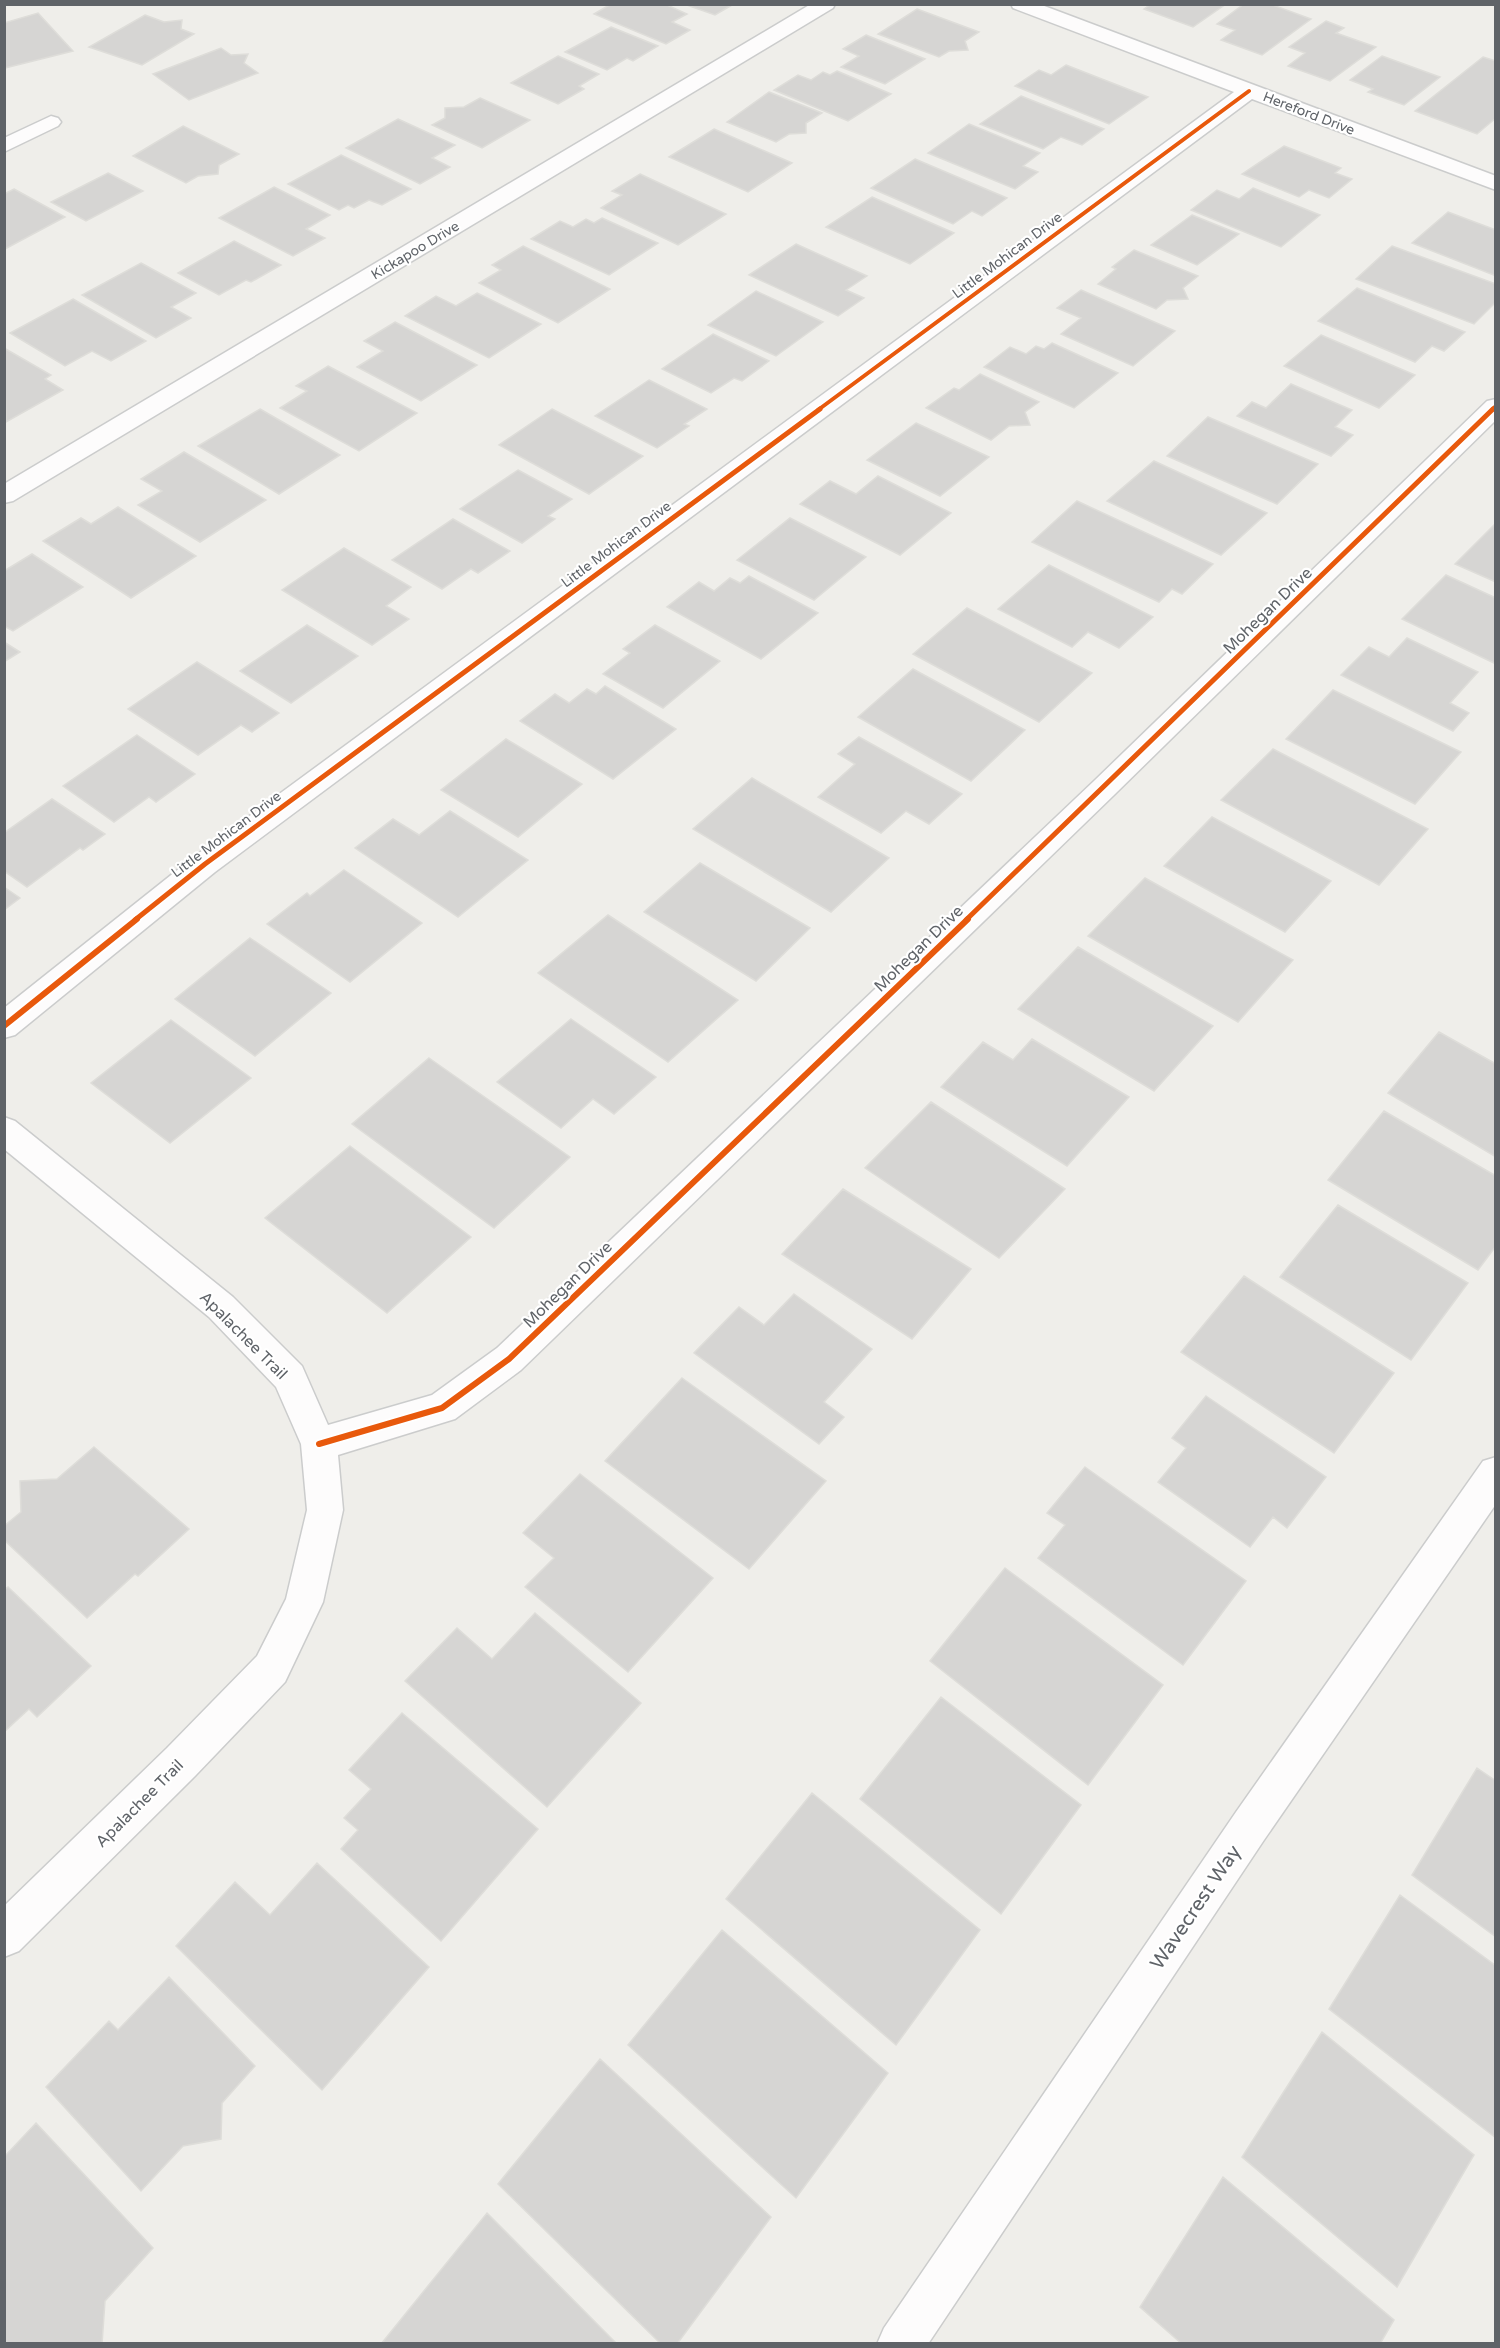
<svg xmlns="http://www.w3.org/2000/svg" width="1500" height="2348" font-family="'Varela Round',sans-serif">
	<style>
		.building { fill: #d6d5d3; stroke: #deddd9; stroke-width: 1.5 }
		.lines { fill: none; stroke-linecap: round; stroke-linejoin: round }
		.street-casing { stroke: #cbcccc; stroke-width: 3 }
		.street { fill: #fdfcfc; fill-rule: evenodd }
		.cycleway-far2-casing { stroke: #fff; stroke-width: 6 }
		.cycleway-far1-casing { stroke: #fff; stroke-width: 8 }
		.cycleway-casing { stroke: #fff; stroke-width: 10 }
		.cycleway-far2 { stroke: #e8590c; stroke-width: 4 }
		.cycleway-far1 { stroke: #e8590c; stroke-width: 5 }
		.cycleway { stroke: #e8590c; stroke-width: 6 }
		.labels { text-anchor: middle; stroke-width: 4.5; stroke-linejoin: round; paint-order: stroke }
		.far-street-label { font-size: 14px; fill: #5f6368; stroke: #fff }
		.street-label { font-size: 16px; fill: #5f6368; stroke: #fff }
		.near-street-label { font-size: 20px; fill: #5f6368; stroke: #fff }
	</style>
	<rect width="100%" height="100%" fill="#efeeea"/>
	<path class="building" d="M611,4H665L687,14L672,22L690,30L666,44L594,14Z
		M684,4H731L732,5L715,15Z
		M1151,4H1226L1193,27L1144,9Z
		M1244,4H1270L1311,19L1262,55L1221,40L1235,30L1217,24Z
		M917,9L979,32L965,41L968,50L949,51L939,57L878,34Z
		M38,13L73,51L5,68L4,23Z
		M145,15L164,22L182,20L181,29L194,34L142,65L89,47Z
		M1326,21L1344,28L1336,33L1376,47L1330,81L1288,66L1305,53L1289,47Z
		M611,27L658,46L633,61L627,58L607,70L565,52Z
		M866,35L925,59L885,84L841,67L859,56L843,49Z
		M221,48L231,55L248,54L244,63L258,73L189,100L153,74Z
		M558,56L599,74L579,86L584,89L558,104L511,83Z
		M1382,56L1440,77L1404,105L1368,92L1373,89L1350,80Z
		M1483,57L1496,61V118L1477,134L1415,111Z
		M1066,65L1148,97L1109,124L1015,86L1039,70L1051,75Z
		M837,71L891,94L848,121L774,90L798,75L811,80L823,72L830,75Z
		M769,92L822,113L806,123V133L789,134L776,142L727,122Z
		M1021,96L1104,129L1082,145L1061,137L1043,149L980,124Z
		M480,98L530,120L482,148L432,125L445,118V108L464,107Z
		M398,119L455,145L432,158L450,167L420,184L346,148Z
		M969,124L1040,153L1023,166L1038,172L1015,189L928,153Z
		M183,126L239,154L219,165L218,174L198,176L186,183L133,156Z
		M714,129L792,163L748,192L669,157Z
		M1284,146L1341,168L1335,173L1352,179L1329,198L1309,190L1299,197L1242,174Z
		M341,155L411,189L382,205L369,200L354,208L348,205L339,210L288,184Z
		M915,159L1007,198L982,216L972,211L953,224L871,188Z
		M108,173L143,191L86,221L51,202Z
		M640,174L726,214L678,245L601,208L622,195L612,191Z
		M274,187L330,215L306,229L325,238L293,256L219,218Z
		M1253,188L1320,215L1281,247L1191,210L1217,190L1239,199Z
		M14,189L65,217L5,249L4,194Z
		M872,197L954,233L910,264L826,227Z
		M1448,212L1496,230V276L1412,243Z
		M1192,215L1239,234L1197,265L1151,245Z
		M602,218L658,243L609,275L531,239L560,221L573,227L586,219L594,223Z
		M234,241L281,265L251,282L246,280L219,295L178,273Z
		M796,244L867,276L846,290L864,298L838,316L749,275Z
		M523,246L610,289L558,323L479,283L501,270L492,265Z
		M1392,246L1496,284V302L1474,324L1356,279Z
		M1134,250L1198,276L1183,288L1188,299L1167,300L1156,309L1098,284L1116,269L1112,267Z
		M141,263L196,293L171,307L191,318L156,338L82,295Z
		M1357,288L1465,332L1444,351L1432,346L1415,362L1318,321Z
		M1081,290L1175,331L1133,366L1061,334L1081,318L1057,308Z
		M756,291L823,322L776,356L708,325Z
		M477,293L541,324L489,358L405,316L436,296L456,306Z
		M73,299L146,341L111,361L92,351L65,366L10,333Z
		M395,322L477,365L421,401L357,367L383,351L364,341Z
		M713,334L769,361L742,381L734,378L711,393L662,369Z
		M1321,335L1415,375L1379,408L1284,366Z
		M1052,343L1118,373L1074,408L984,367L1010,347L1026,354L1036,346L1044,349Z
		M4,348L51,375L45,379L63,390L6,422Z
		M328,366L417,413L359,451L280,408L307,391L296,386Z
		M980,374L1039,402L1025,412L1030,425L1009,426L991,440L926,408L954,388L959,390Z
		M649,380L707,409L684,424L689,426L657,448L595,416Z
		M1291,384L1352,410L1335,427L1353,435L1331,456L1237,416L1252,402L1266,408Z
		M260,409L340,455L279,494L198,446Z
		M552,409L643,456L589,494L499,445Z
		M1208,417L1318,464L1277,504L1167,456Z
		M916,423L989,457L940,496L867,460Z
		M184,452L266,500L200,542L138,505L162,491L141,479Z
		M1154,461L1267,513L1221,555L1107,501Z
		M518,470L572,499L548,516L555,519L522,543L460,509Z
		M878,476L951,513L900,555L800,504L830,481L856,494Z
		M1077,501L1213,564L1182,594L1172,589L1159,602L1032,542Z
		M118,507L196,556L131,598L43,541L81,518L91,524Z
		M790,518L866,557L814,600L737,560Z
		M453,519L510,551L478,573L471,569L442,589L392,560Z
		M1496,523V582L1455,564Z
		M344,548L411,587L386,606L409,619L372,645L282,590Z
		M32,554L83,587L13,631L4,626V571Z
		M1049,565L1153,617L1119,648L1088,632L1072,647L998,609Z
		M1446,575L1496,598V664L1402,619Z
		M749,576L818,613L761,659L667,607L699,582L714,591L730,578L740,583Z
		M967,608L1092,673L1039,722L913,654Z
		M307,625L358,656L291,703L240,671Z
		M655,625L720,661L663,708L603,674L630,653L623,649Z
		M1407,638L1478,672L1450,703L1469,713L1453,731L1341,675L1369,647L1389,657Z
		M4,642L20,652L4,662Z
		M197,662L279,713L252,732L241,725L198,755L128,709Z
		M913,669L1025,730L971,781L858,717Z
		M605,686L676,729L613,779L520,721L555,694L569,703L587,689L596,694Z
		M1333,690L1461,752L1415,804L1286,739Z
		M137,735L195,774L156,802L149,797L114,822L63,786Z
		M859,737L962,794L929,824L906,811L881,833L818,797L855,764L838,754Z
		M506,739L582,784L518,837L441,790Z
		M1273,749L1428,829L1379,885L1221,800Z
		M752,778L889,858L831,912L693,829Z
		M52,799L105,834L83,850L80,848L27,887L4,871V833Z
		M450,811L528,860L458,917L355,848L393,819L419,835Z
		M1212,817L1331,881L1285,932L1164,866Z
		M700,863L810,928L756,981L644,912Z
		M344,870L422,923L350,982L267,924L307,893L310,896Z
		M1145,878L1293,960L1238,1022L1088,936Z
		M4,887L20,898L4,910Z
		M608,915L738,1000L668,1062L538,973Z
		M250,938L331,993L255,1056L175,999Z
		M1078,947L1213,1026L1154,1091L1018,1009Z
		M571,1019L656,1077L614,1114L593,1099L561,1128L497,1082Z
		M171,1020L251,1078L170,1143L91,1083Z
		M1439,1032L1496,1064V1157L1388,1093Z
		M1032,1039L1129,1097L1067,1166L941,1087L983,1042L1013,1060Z
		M429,1058L570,1157L494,1228L352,1124Z
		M931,1102L1065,1189L999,1258L865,1168Z
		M1384,1111L1496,1176V1246L1478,1270L1328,1180Z
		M350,1146L471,1237L387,1313L265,1218Z
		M843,1189L971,1269L912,1339L782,1254Z
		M1338,1205L1468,1283L1411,1360L1280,1277Z
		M1244,1276L1394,1373L1334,1453L1181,1352Z
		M794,1294L872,1349L824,1402L844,1417L819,1444L694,1353L739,1307L764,1325Z
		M682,1378L826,1481L749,1569L605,1461Z
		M1206,1396L1326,1477L1287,1528L1273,1517L1250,1547L1158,1482L1186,1448L1172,1438Z
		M94,1447L189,1529L138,1576L135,1574L87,1618L4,1540V1526L21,1512L20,1481L57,1479Z
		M1085,1467L1246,1581L1183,1665L1038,1558L1065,1525L1047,1513Z
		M580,1474L713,1578L628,1672L525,1587L554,1558L523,1533Z
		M1005,1568L1163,1685L1088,1785L930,1661Z
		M8,1587L91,1666L37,1717L29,1709L4,1732V1590Z
		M535,1613L641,1703L547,1807L405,1681L457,1628L492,1659Z
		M941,1697L1081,1805L1001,1914L860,1799Z
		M402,1713L538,1829L441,1941L341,1849L358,1830L344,1818L371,1789L349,1770Z
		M1477,1768L1496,1781V1937L1412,1875Z
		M812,1793L980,1930L896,2045L726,1899Z
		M317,1863L429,1967L322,2090L176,1946L235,1882L270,1915Z
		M1400,1895L1496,1966V2138L1329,2009Z
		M722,1930L888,2073L796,2198L628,2045Z
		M169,1977L255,2066L222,2103L221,2139L183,2146L141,2191L46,2087L109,2021L118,2030Z
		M1322,2032L1474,2155L1397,2287L1242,2157Z
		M600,2059L771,2217L677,2344H661L498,2184Z
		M36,2123L153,2248L105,2301L102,2344H4V2157Z
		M1223,2177L1394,2320L1380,2344H1182L1140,2307Z
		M487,2213L617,2344H381Z"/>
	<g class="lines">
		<g class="street-casing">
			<path id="street" d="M811,4H835L833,8L13,501L4,503V484Z
				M1011,4H1039L1496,176V190L1252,99L215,872L15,1035L4,1038V1008L195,856L1234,92L1013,8Z
				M51,116L58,118L61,122L58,126L4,152V138Z
				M1496,399V420L1114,795L521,1370L455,1419L338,1455L343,1510L323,1602L285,1682L195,1776L19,1951L4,1957V1906L167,1748L257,1656L286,1599L307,1510L301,1444L276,1387L209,1317L4,1149V1117L15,1121L233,1297L302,1366L328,1425L432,1395L497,1348L1094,781L1487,401Z
				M1496,1457V1504L1264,1840L928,2344H877L884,2328L1236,1812L1483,1461Z"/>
		</g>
		<use href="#street" class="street"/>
		<g class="cycleway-far2-casing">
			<path id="cycleway-far2" d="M818,410L1249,91
				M1492,410L1496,406"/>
		</g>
		<g class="cycleway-far1-casing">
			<path id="cycleway-far1" d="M135,920L205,864L820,409
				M966,920L1493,409"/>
		</g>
		<g class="cycleway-casing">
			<path id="cycleway" d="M4,1026L137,919
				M319,1444L442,1408L509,1359L968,919"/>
		</g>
		<use href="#cycleway-far2" class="cycleway-far2"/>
		<use href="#cycleway-far1" class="cycleway-far1"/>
		<use href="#cycleway" class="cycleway"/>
	</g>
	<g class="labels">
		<g class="far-street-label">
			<text transform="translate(1309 113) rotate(21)" y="5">Hereford Drive</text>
			<text transform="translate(415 250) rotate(-31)" y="5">Kickapoo Drive</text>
			<text transform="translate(1007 255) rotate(-37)" y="5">Little Mohican Drive</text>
			<text transform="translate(616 544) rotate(-37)" y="5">Little Mohican Drive</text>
			<text transform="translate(226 834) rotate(-37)" y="5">Little Mohican Drive</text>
		</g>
		<g class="street-label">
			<text transform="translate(1267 610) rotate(-44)" y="6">Mohegan Drive</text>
			<text transform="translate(918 948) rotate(-44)" y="6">Mohegan Drive</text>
			<text transform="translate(567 1284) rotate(-44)" y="6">Mohegan Drive</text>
			<text transform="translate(244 1335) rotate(45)" y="6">Apalachee Trail</text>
			<text transform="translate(139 1803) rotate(-45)" y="6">Apalachee Trail</text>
		</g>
		<g class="near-street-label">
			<text transform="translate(1195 1907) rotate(-56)" y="7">Wavecrest Way</text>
		</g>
	</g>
	<rect width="1500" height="2348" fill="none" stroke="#5f6368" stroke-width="12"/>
</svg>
